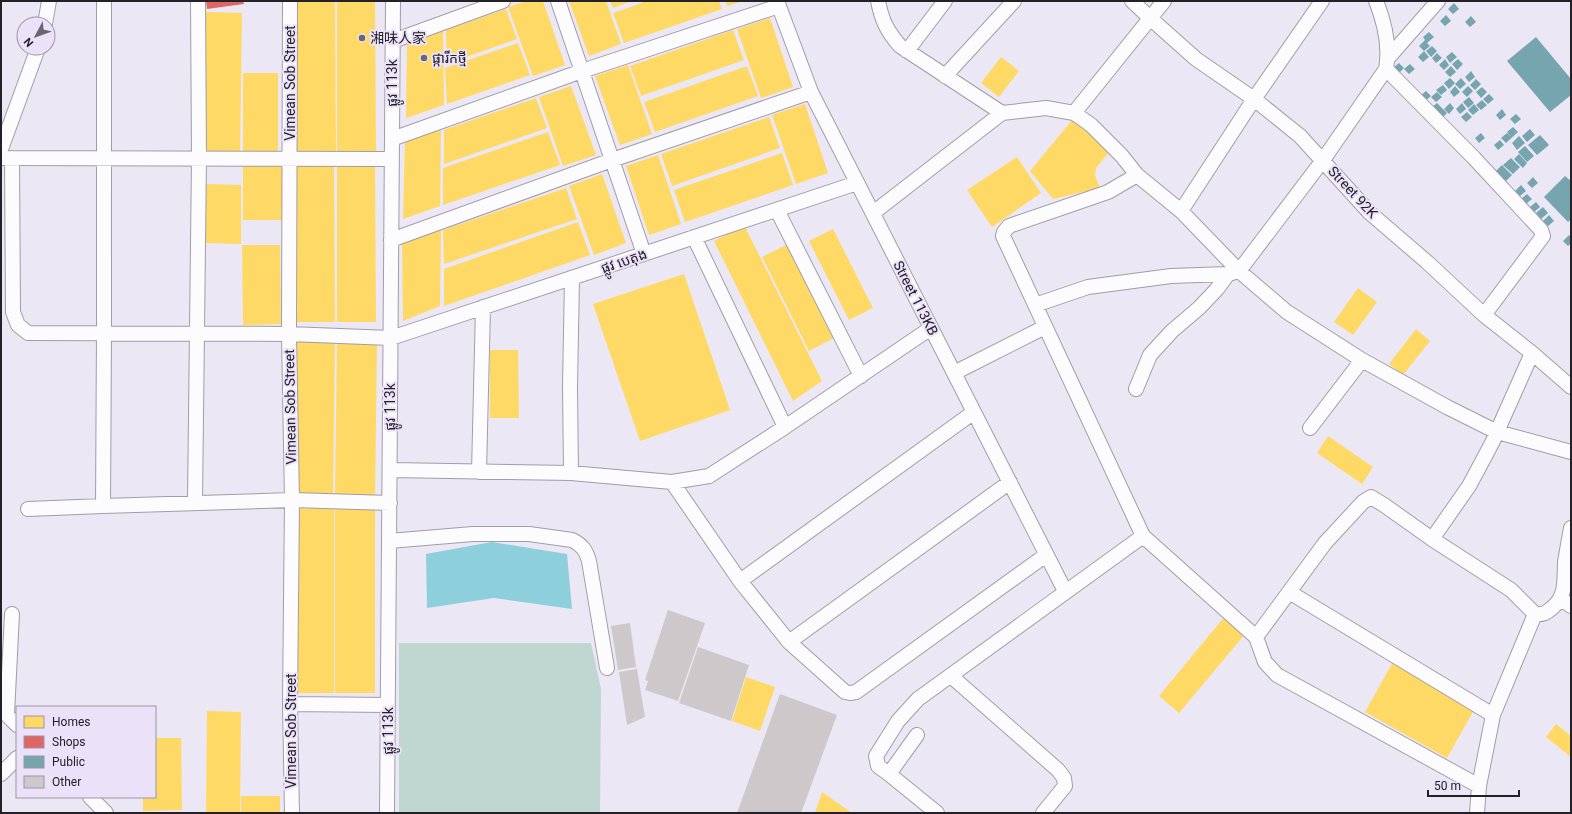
<svg xmlns="http://www.w3.org/2000/svg" width="1572" height="814" font-family="Roboto,'Noto Sans SC','Noto Sans Khmer',sans-serif">
	<style>
		.green { fill: #c0d6d0 }
		.water { fill: #8ecfdc }
		.homes { fill: #ffd966 }
		.shops { fill: #e06666 }
		.public { fill: #76a5af }
		.building { fill: #cdc8ca }
		.lines { fill: none; stroke-linecap: round; stroke-linejoin: round }
		.minor-casing { stroke: #a19da7; stroke-width: 16 }
		.minor { stroke: #fcfbfd; stroke-width: 14 }
		.poi-dot { fill: #69666f; stroke: #ebe2f9; stroke-width: 1.5 }
		.labels { text-anchor: middle; stroke-width: 4; stroke-linejoin: round; paint-order: stroke }
		.poi-label { font-size: 14px; fill: #232028; stroke: #ebe2f9; text-anchor: start }
		.street-label { font-size: 14px; fill: #232028; stroke: #ebe2f9 }
	</style>
	<rect width="100%" height="100%" fill="#ece7f4"/>
	<path class="green" d="M399,643H591L601,689L600,813H399Z"/>
	<path class="water" d="M492,542L567,554L572,609L494,598L427,608L426,554Z"/>
	<path class="homes" d="M296,1H335L336,152H297Z
		M337,1H375L376,151H337Z
		M527,1H543L565,65L533,76L508,7Z
		M569,1H606L621,44L589,56Z
		M610,1H632L613,8Z
		M647,1H719L722,9L624,43L613,13Z
		M725,1H743L727,6Z
		M506,9L517,39L447,64L446,30Z
		M206,12L242,13L240,151H204Z
		M770,18L793,87L761,98L737,29Z
		M443,30L444,105L406,118L407,44Z
		M733,30L744,60L641,96L630,66Z
		M518,43L530,75L447,104L445,68Z
		M1001,57L1019,71L999,97L981,83Z
		M628,65L652,134L620,145L595,76Z
		M747,66L758,96L655,132L644,102Z
		M243,73H278V153H243Z
		M571,86L596,155L563,166L539,97Z
		M536,98L547,128L444,164V130Z
		M805,104L828,173L796,184L772,115Z
		M769,117L780,148L672,186L661,154Z
		M1072,120L1110,151L1096,168L1095,175L1100,188L1053,199L1030,171Z
		M441,128L440,206L403,219L405,140Z
		M548,132L560,165L443,205V168Z
		M782,153L793,185L685,222L674,190Z
		M658,155L681,224L649,235L626,166Z
		M1017,157L1041,193L992,227L967,190Z
		M296,165H334L335,322H296Z
		M337,165H375L376,322H337Z
		M243,166H282V220H243Z
		M602,174L626,243L594,255L569,186Z
		M205,184L241,185V244L204,243Z
		M566,188L577,219L444,264L443,230Z
		M578,222L590,255L444,306V269Z
		M744,225L822,381L793,401L714,241Z
		M441,228L440,306L403,321L402,241Z
		M833,229L873,308L849,320L809,241Z
		M788,244L834,338L809,351L762,257Z
		M242,245H280L281,324L243,325Z
		M684,274L730,410L640,441L593,304Z
		M1358,288L1377,302L1353,335L1334,322Z
		M1416,329L1430,341L1403,375L1389,364Z
		M296,339L335,340L333,495H294Z
		M337,341L377,342L375,497L335,496Z
		M490,350H518L519,418H490Z
		M1328,436L1373,467L1362,484L1317,453Z
		M294,508L334,509V693H294Z
		M335,508H375V693H335Z
		M1225,616L1246,633L1179,713L1159,696Z
		M1393,662L1475,708L1447,758L1365,712Z
		M746,677L775,687L760,731L732,721Z
		M207,711L241,712L240,813H206Z
		M1556,724L1571,736V757L1546,737Z
		M155,738H181L182,810L143,811V797H155Z
		M822,792L852,813H815Z
		M241,796H280V813H241Z"/>
	<path class="shops" d="M206,1H243L244,4L207,9Z"/>
	<path class="public" d="M1454,3L1459,9L1453,14L1448,9Z
		M1446,15L1451,21L1445,26L1440,21Z
		M1471,16L1476,22L1470,27L1465,22Z
		M1429,32L1434,37L1427,43L1430,46L1424,51L1419,46L1425,40L1423,37Z
		M1536,37L1571,79V95L1550,112L1507,61Z
		M1432,46L1437,51L1431,57L1426,51Z
		M1424,51L1429,57L1423,62L1418,57Z
		M1452,52L1457,57L1450,63L1446,57Z
		M1437,53L1442,58L1436,63L1432,58Z
		M1445,59L1449,65L1444,70L1439,65Z
		M1458,59L1463,64L1457,70L1452,64Z
		M1399,63L1404,68L1398,74L1393,68Z
		M1410,64L1415,69L1409,74L1404,69Z
		M1451,66L1456,72L1450,77L1445,72Z
		M1471,71L1475,77L1469,82L1465,77Z
		M1450,78L1455,83L1449,89L1444,83Z
		M1461,78L1466,84L1460,89L1455,84Z
		M1476,79L1481,84L1475,90L1470,85Z
		M1443,85L1447,90L1441,95L1436,90Z
		M1455,86L1460,92L1454,97L1450,92Z
		M1468,86L1473,91L1467,97L1462,92Z
		M1482,87L1487,92L1481,98L1476,92Z
		M1426,91L1431,96L1424,102L1420,96Z
		M1437,92L1442,97L1436,102L1431,97Z
		M1489,94L1494,99L1488,104L1483,99Z
		M1469,97L1474,103L1468,108L1463,102Z
		M1482,100L1487,105L1481,110L1476,105Z
		M1437,103L1447,113L1441,119L1431,108Z
		M1450,103L1454,108L1449,114L1444,109Z
		M1462,103L1466,109L1460,114L1456,109Z
		M1474,104L1479,110L1473,115L1468,110Z
		M1502,109L1506,115L1500,120L1496,115Z
		M1467,112L1472,117L1466,122L1461,117Z
		M1516,114L1521,119L1515,124L1510,119Z
		M1513,127L1518,132L1506,143L1501,138L1507,133L1510,136L1507,132Z
		M1530,129L1535,135L1527,142L1522,136Z
		M1481,133L1485,138L1479,143L1475,138Z
		M1540,135L1549,145L1537,155L1528,145Z
		M1519,136L1525,143L1517,150L1512,143Z
		M1500,140L1504,145L1498,150L1494,145Z
		M1525,146L1534,156L1527,162L1518,152Z
		M1519,154L1527,163L1523,168L1514,159Z
		M1511,158L1520,167L1513,174L1503,165Z
		M1502,165L1512,175L1504,183L1494,173Z
		M1565,176L1571,181V219L1568,222L1544,197Z
		M1533,177L1538,183L1532,188L1527,183Z
		M1521,185L1526,191L1520,196L1515,191Z
		M1527,194L1532,199L1526,204L1521,199Z
		M1536,202L1540,207L1534,212L1530,207Z
		M1543,207L1548,213L1541,219L1536,213Z
		M1549,215L1554,221L1548,226L1543,221Z
		M1569,235L1571,238V243L1568,246L1563,241Z"/>
	<path class="building" d="M668,610L705,623L678,701L645,690L648,681L645,680Z
		M630,623L636,667L618,670L611,626Z
		M698,647L749,665L731,721L679,703Z
		M637,669L645,717L627,725L619,672Z
		M780,694L837,715L801,813H737Z"/>
	<g class="lines">
		<g class="minor-casing">
			<path id="minor" d="M290,1L289,334L292,500L290,704L292,813
				M558,1L644,254
				M777,1L811,92L1065,591
				M878,1C882,21 887,31 900,46L1002,113
				M1132,1L1150,18L1196,59L1254,99L1300,136L1370,213L1427,262L1484,315L1532,353L1571,387
				M45,24L49,1
				M393,41L503,1
				M907,51L945,1
				M1389,57L1438,1
				M1386,69L1474,158L1541,230L1543,236L1484,315
				M945,76L1014,1
				M1074,113L1164,1
				M392,139L582,71L779,6
				M1,149L38,48
				M1,158L391,159
				M12,158L13,312L18,325L28,333L289,334L391,338L857,183
				M1137,175L1108,192L1009,226L1004,232L1003,236L1143,536L1256,637L1265,662L1277,675L1479,786
				M777,210L861,376
				M1181,211L1254,99L1322,1
				M873,213L1002,113L1046,108L1074,113L1091,125L1122,156L1137,175L1181,211L1239,271L1287,312L1362,360L1447,407L1497,432L1571,452
				M694,237L785,427
				M391,240L612,160L811,92
				M1035,305L1088,287L1171,276L1228,274L1239,271L1323,160L1386,69C1390,47 1384,21 1376,1
				M954,373L1045,327
				M1136,389L1150,355L1172,331L1199,308L1217,289L1228,274
				M1310,428L1362,360
				M390,470L571,473L672,482L709,476L785,427L931,328
				M479,472L483,307
				M571,473L570,387L572,278
				M672,482L740,581L789,642L845,692L850,693L856,692L1046,555
				M195,502L199,158L198,1
				M103,506L292,500L390,503
				M28,509L103,506L104,333V1
				M1432,539L1469,486L1492,443L1532,353
				M389,541L473,534H529L572,540C582,545 586,550 589,561L607,668
				M740,581L974,412
				M1289,592L1493,715
				M1561,599L1571,606
				M1256,637L1325,543L1363,502L1371,497L1384,505L1432,539L1511,590L1535,614
				M789,642L1010,482
				M951,676L1058,770L1064,778L1065,786L1043,813
				M290,704L388,705
				M1,709L17,725
				M7,714L12,614
				M917,735L889,774L937,813
				M1,774L17,758
				M889,774L878,766L876,756L898,721L918,699L1143,536
				M90,797L106,813
				M387,813L393,1
				M1477,813L1479,786L1493,715L1535,614C1543,615 1546,613 1552,608C1567,596 1564,579 1565,562C1567,550 1569,539 1571,528"/>
		</g>
		<use href="#minor" class="minor"/>
	</g>
	<g class="poi-dot">
		<circle cx="362" cy="38" r="4"/>
		<circle cx="424" cy="58" r="4"/>
	</g>
	<g class="labels">
		<g class="poi-label">
			<text x="370" y="43">湘味人家</text>
			<text x="432" y="63">ផ្ការីកថ្មី</text>
		</g>
		<g class="street-label">
			<text transform="translate(290 83) rotate(-90)" y="5">Vimean Sob Street</text>
			<text transform="translate(392 83) rotate(-90)" y="5">ផ្លូវ 113k</text>
			<text transform="translate(1353 192) rotate(47)" y="5">Street 92K</text>
			<text transform="translate(624 261) rotate(-19)" y="5">ផ្លូវ បេតុង</text>
			<text transform="translate(916 298) rotate(63)" y="5">Street 113KB</text>
			<text transform="translate(290 407) rotate(-91)" y="5">Vimean Sob Street</text>
			<text transform="translate(390 407) rotate(-90)" y="5">ផ្លូវ 113k</text>
			<text transform="translate(291 731) rotate(-90)" y="5">Vimean Sob Street</text>
			<text transform="translate(388 731) rotate(-90)" y="5">ផ្លូវ 113k</text>
		</g>
	</g>
	<rect width="1572" height="814" fill="none" stroke="#232028" stroke-width="4"/>
	<rect x="16" y="706" width="140" height="92" fill="#ebe2f9" stroke="#9b94a5"/>
	<rect x="24" y="716" width="20" height="12" fill="#ffd966" stroke="#9b94a5"/>
	<text x="52" y="726" font-size="12" fill="#232028">Homes</text>
	<rect x="24" y="736" width="20" height="12" fill="#e06666" stroke="#9b94a5"/>
	<text x="52" y="746" font-size="12" fill="#232028">Shops</text>
	<rect x="24" y="756" width="20" height="12" fill="#76a5af" stroke="#9b94a5"/>
	<text x="52" y="766" font-size="12" fill="#232028">Public</text>
	<rect x="24" y="776" width="20" height="12" fill="#cdc8ca" stroke="#9b94a5"/>
	<text x="52" y="786" font-size="12" fill="#232028">Other</text>
	<g transform="translate(36 36) rotate(229)"><circle r="19" fill="#ebe2f9" stroke="#9b94a5"/>
	<path d="M0-3L7 15L0 10L-7 15Z" fill="#69666f"/>
	<text y="-6" font-size="11" font-weight="bold" text-anchor="middle" fill="#232028">N</text>
	</g>
	<path d="M1428 790v6h91v-6" fill="none" stroke="#232028" stroke-width="2"/>
	<text x="1434" y="790" font-size="12" fill="#232028" stroke="#ebe2f9" stroke-width="3" paint-order="stroke">50 m</text>
</svg>
